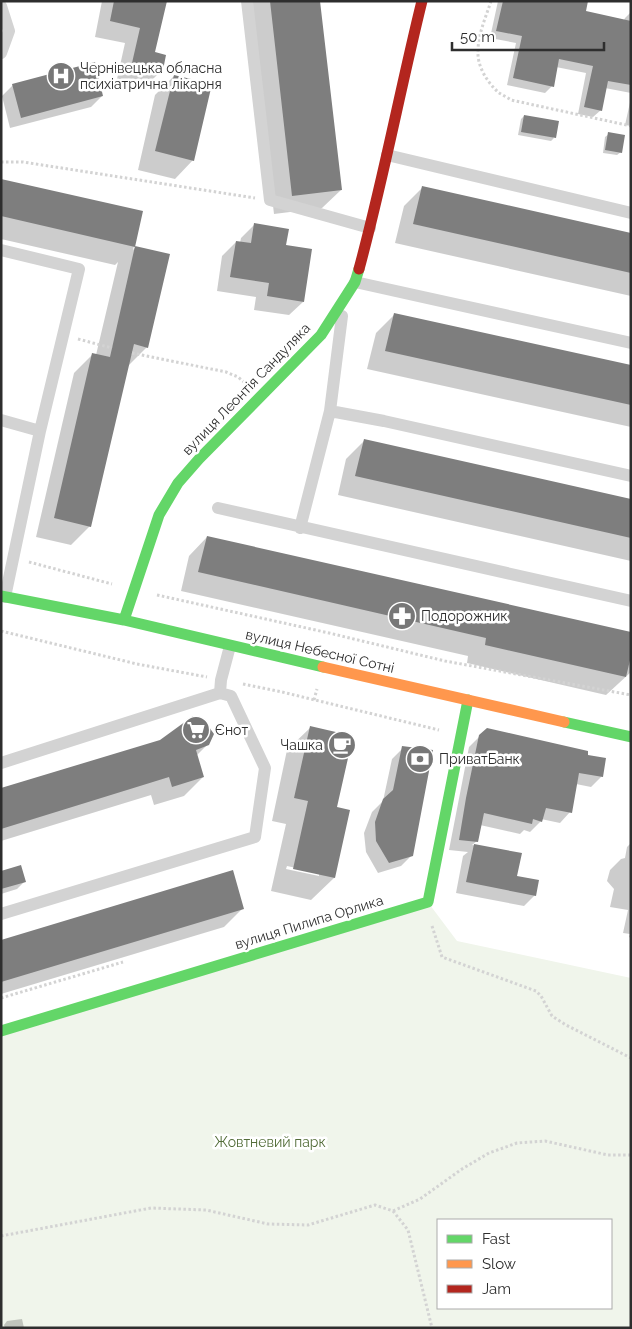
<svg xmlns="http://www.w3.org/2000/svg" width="632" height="1329" font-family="Raleway,sans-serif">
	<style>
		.green { fill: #f0f5eb; fill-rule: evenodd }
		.shadow { fill: #0003; fill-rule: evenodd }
		.building { fill: #7e7e7e }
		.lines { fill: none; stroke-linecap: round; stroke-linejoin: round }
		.path { stroke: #d3d3d3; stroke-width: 3; stroke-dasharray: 2.5 2.5; stroke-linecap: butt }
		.lane { stroke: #d3d3d3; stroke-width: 12 }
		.fast { stroke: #63d668; stroke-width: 11 }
		.slow { stroke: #ff974d; stroke-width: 11 }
		.jam { stroke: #b3261e; stroke-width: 11 }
		.labels { text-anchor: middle; stroke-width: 5; stroke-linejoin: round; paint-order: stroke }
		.poi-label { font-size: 14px; fill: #2e2e2e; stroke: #fff; text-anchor: start }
		.street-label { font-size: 14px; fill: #2e2e2e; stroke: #fff }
		.park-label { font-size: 14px; fill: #526c38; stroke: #fff }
	</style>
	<rect width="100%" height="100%" fill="#fff"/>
	<path class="green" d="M427,901L457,941L631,978V1328H1V1029ZM438,1220H611V1308H438Z"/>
	<path class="shadow" d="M102,1H166L153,53L165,56L162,70L146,86L117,79L125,43L95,37Z
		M249,1H319L341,190L322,208L274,214Z
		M498,1H587L584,12L624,20L625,18L631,12V93L605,88L601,110L593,117L578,114L586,73L556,67L552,86L545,93L507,85L516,43L490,38Z
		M174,76L193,160L175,179L138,170L155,95Z
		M13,85L102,96L91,107L10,128L2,96Z
		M631,98V126L625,125Z
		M524,116L554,138L551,141L518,135L521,119Z
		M609,134L621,152L617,155L603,153L605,137Z
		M1,180L142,212L133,250L136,247L147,347L128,366L90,526L71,545L36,537L74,373L93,354L96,355L118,262L115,265L1,239Z
		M422,188L631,234V296L395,243L404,206Z
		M255,224L284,246L303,302L289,315L254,310L256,297L217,291L222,256L236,242L240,243L241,238Z
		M394,315L631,367V427L367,369L376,333Z
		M364,441L631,501V561L338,495L346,459Z
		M207,537L631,634V672L606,695L467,663L468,656L181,591L189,556Z
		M310,728L335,808L334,878L311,900L271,891L286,824L272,821L287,750ZM287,866L319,873V876L286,869Z
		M480,736L586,756L602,776L591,787L576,784L570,812L560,823L541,819V821L530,832L524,830L520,834L480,825L477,841L472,845L520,854L516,877L535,895L524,906L456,893L463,856L468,852L449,850L469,747Z
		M208,744L196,756L203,777L184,796L154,805L151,795L1,841V789Z
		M403,748L412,855L401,866L378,873L366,852L364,833L372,812L383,801L392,759Z
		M631,843V938L629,937L630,934L623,933L628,910L610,907L614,889L607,881L610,870L621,859L625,858L627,847Z
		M1,872L24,882L17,889L1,894Z
		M243,908L224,927L1,994V941Z
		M22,1319L24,1328H5L4,1325L7,1321Z"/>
	<path class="building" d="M114,1H167L155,52L166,55L163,70L132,63L140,28L110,21Z
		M270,1H320L342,190L292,196Z
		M503,1H588L586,11L631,21V85L608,81L602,111L584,107L593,66L559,59L554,87L513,78L522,36L496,31Z
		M95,62L103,96L21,118L12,84Z
		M174,75L212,84L194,161L155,151Z
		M524,115L559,121L556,138L521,132Z
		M608,132L625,135L622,153L605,150Z
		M1,179L143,211L135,247L1,216Z
		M422,186L631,233V273L413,224Z
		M254,223L289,229L286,245L312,249L304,302L267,296L269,283L230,277L236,241L251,243Z
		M135,246L170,254L148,348L134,344L91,527L54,518L92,353L110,357Z
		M394,313L631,365V405L385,351Z
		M364,439L631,499V538L355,476Z
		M207,536L631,632V656L626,677L485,645L486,638L198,572Z
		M193,716L200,722L209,727L214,734L209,745L196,750L204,777L172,787L169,777L1,829V788L160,740Z
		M310,726L353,736L337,807L350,810L335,878L293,869L308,801L294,798Z
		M487,728L588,751V755L606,758L603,777L579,773L572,813L546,808L542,822L533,819L532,824L484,813L478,842L459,840L466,798L479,735Z
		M402,746L433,750L413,856L389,863L376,841L375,822L383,799L393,790Z
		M474,844L522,853L517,876L539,880L536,896L466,882Z
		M21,865L26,882L1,889V871Z
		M233,870L244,909L1,982V940Z"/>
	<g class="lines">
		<path class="path" d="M491,1C486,17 478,34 478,51C477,66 487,82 498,92C502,95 507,97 511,100L631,126
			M1,162H23L255,198
			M78,339L112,348
			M132,353L226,372L238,377L244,382
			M29,562L112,584
			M157,595L329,633L445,661L631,695
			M1,631L137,664L207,677
			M243,684L282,692L439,730
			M314,700L317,689
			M432,926L442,957L536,991L541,996L552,1016L566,1025L631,1058
			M1,998L123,962
			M393,1211L420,1199L462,1169L489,1153L517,1143L545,1141L608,1155H631
			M1,1236L151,1208L206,1210L268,1224L308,1225L375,1205L393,1211L408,1230L432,1328"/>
		<path class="lane" d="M247,1L270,200L370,228
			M1,6L9,31L1,53
			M387,155L631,213
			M1,250L79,269L40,431L5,597
			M355,282L631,343
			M330,411L384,421L631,476
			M1,420L40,431
			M218,508L631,601
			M300,528L330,411L342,316
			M1,763L220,693
			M1,914L255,837L265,768L231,696L220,693L221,680L230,646"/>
		<path class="fast" d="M1,596L124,620L323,667
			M124,620L159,515L178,483L199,459L321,335L355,282L359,269
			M564,722L631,737
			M1,1031L428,902L468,700"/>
		<path class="slow" d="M323,667L564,722"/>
		<path class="jam" d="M359,269C383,181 400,90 422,1"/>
	</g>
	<defs>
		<g id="hospital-disc" transform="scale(1.4375)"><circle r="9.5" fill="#777" stroke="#fff"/><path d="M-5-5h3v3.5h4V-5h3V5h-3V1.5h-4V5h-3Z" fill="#fff"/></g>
		<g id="pharmacy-disc" transform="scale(1.4375)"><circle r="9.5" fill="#777" stroke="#fff"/><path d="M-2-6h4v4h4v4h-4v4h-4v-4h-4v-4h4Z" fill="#fff"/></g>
		<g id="supermarket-disc" transform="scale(1.4375)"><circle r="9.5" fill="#777" stroke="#fff"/><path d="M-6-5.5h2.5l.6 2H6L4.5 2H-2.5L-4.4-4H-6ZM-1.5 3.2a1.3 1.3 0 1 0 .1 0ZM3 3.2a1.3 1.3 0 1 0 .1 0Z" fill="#fff"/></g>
		<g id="cafe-disc" transform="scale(1.4375)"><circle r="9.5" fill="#777" stroke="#fff"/><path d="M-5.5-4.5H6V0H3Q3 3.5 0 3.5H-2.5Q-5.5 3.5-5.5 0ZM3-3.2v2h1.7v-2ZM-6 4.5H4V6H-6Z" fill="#fff"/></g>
		<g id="bank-disc" transform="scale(1.4375)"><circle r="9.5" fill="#777" stroke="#fff"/><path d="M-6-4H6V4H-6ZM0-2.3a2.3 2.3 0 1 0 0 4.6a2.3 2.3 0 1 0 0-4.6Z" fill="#fff"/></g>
	</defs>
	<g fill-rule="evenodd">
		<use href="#hospital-disc" x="61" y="76"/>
		<use href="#pharmacy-disc" x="402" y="616"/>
		<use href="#supermarket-disc" x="196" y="730"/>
		<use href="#cafe-disc" x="342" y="745"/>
		<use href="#bank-disc" x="420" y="759"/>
	</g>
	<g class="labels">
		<g class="poi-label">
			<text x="80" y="73">Чернівецька обласна<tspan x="80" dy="16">психіатрична лікарня</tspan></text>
			<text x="421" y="621">Подорожник</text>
			<text x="215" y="735">Єнот</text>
			<text x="323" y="750" text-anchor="end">Чашка</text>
			<text x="439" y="764">ПриватБанк</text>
		</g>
		<g class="street-label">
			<text transform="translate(246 389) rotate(-46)" y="5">вулиця Леонтія Сандуляка</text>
			<text transform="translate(320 651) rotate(13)" y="5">вулиця Небесної Сотні</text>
			<text transform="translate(309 922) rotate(-17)" y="5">вулиця Пилипа Орлика</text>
		</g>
		<g class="park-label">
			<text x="270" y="1147">Жовтневий парк</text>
		</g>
	</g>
	<rect width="632" height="1329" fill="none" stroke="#2e2e2e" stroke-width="5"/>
	<rect x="437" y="1219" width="175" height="90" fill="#ffffff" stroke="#ababab"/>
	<rect x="447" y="1235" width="25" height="8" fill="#63d668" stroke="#ababab"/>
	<text x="482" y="1244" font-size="15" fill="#2e2e2e">Fast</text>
	<rect x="447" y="1260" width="25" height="8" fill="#ff974d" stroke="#ababab"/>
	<text x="482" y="1269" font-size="15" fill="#2e2e2e">Slow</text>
	<rect x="447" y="1285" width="25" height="8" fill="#b3261e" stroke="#ababab"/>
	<text x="482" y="1294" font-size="15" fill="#2e2e2e">Jam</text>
	<path d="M452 42v8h152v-8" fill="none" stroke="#2e2e2e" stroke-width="2.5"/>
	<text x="460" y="42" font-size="15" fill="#2e2e2e" stroke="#ffffff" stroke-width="4" paint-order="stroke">50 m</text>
</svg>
